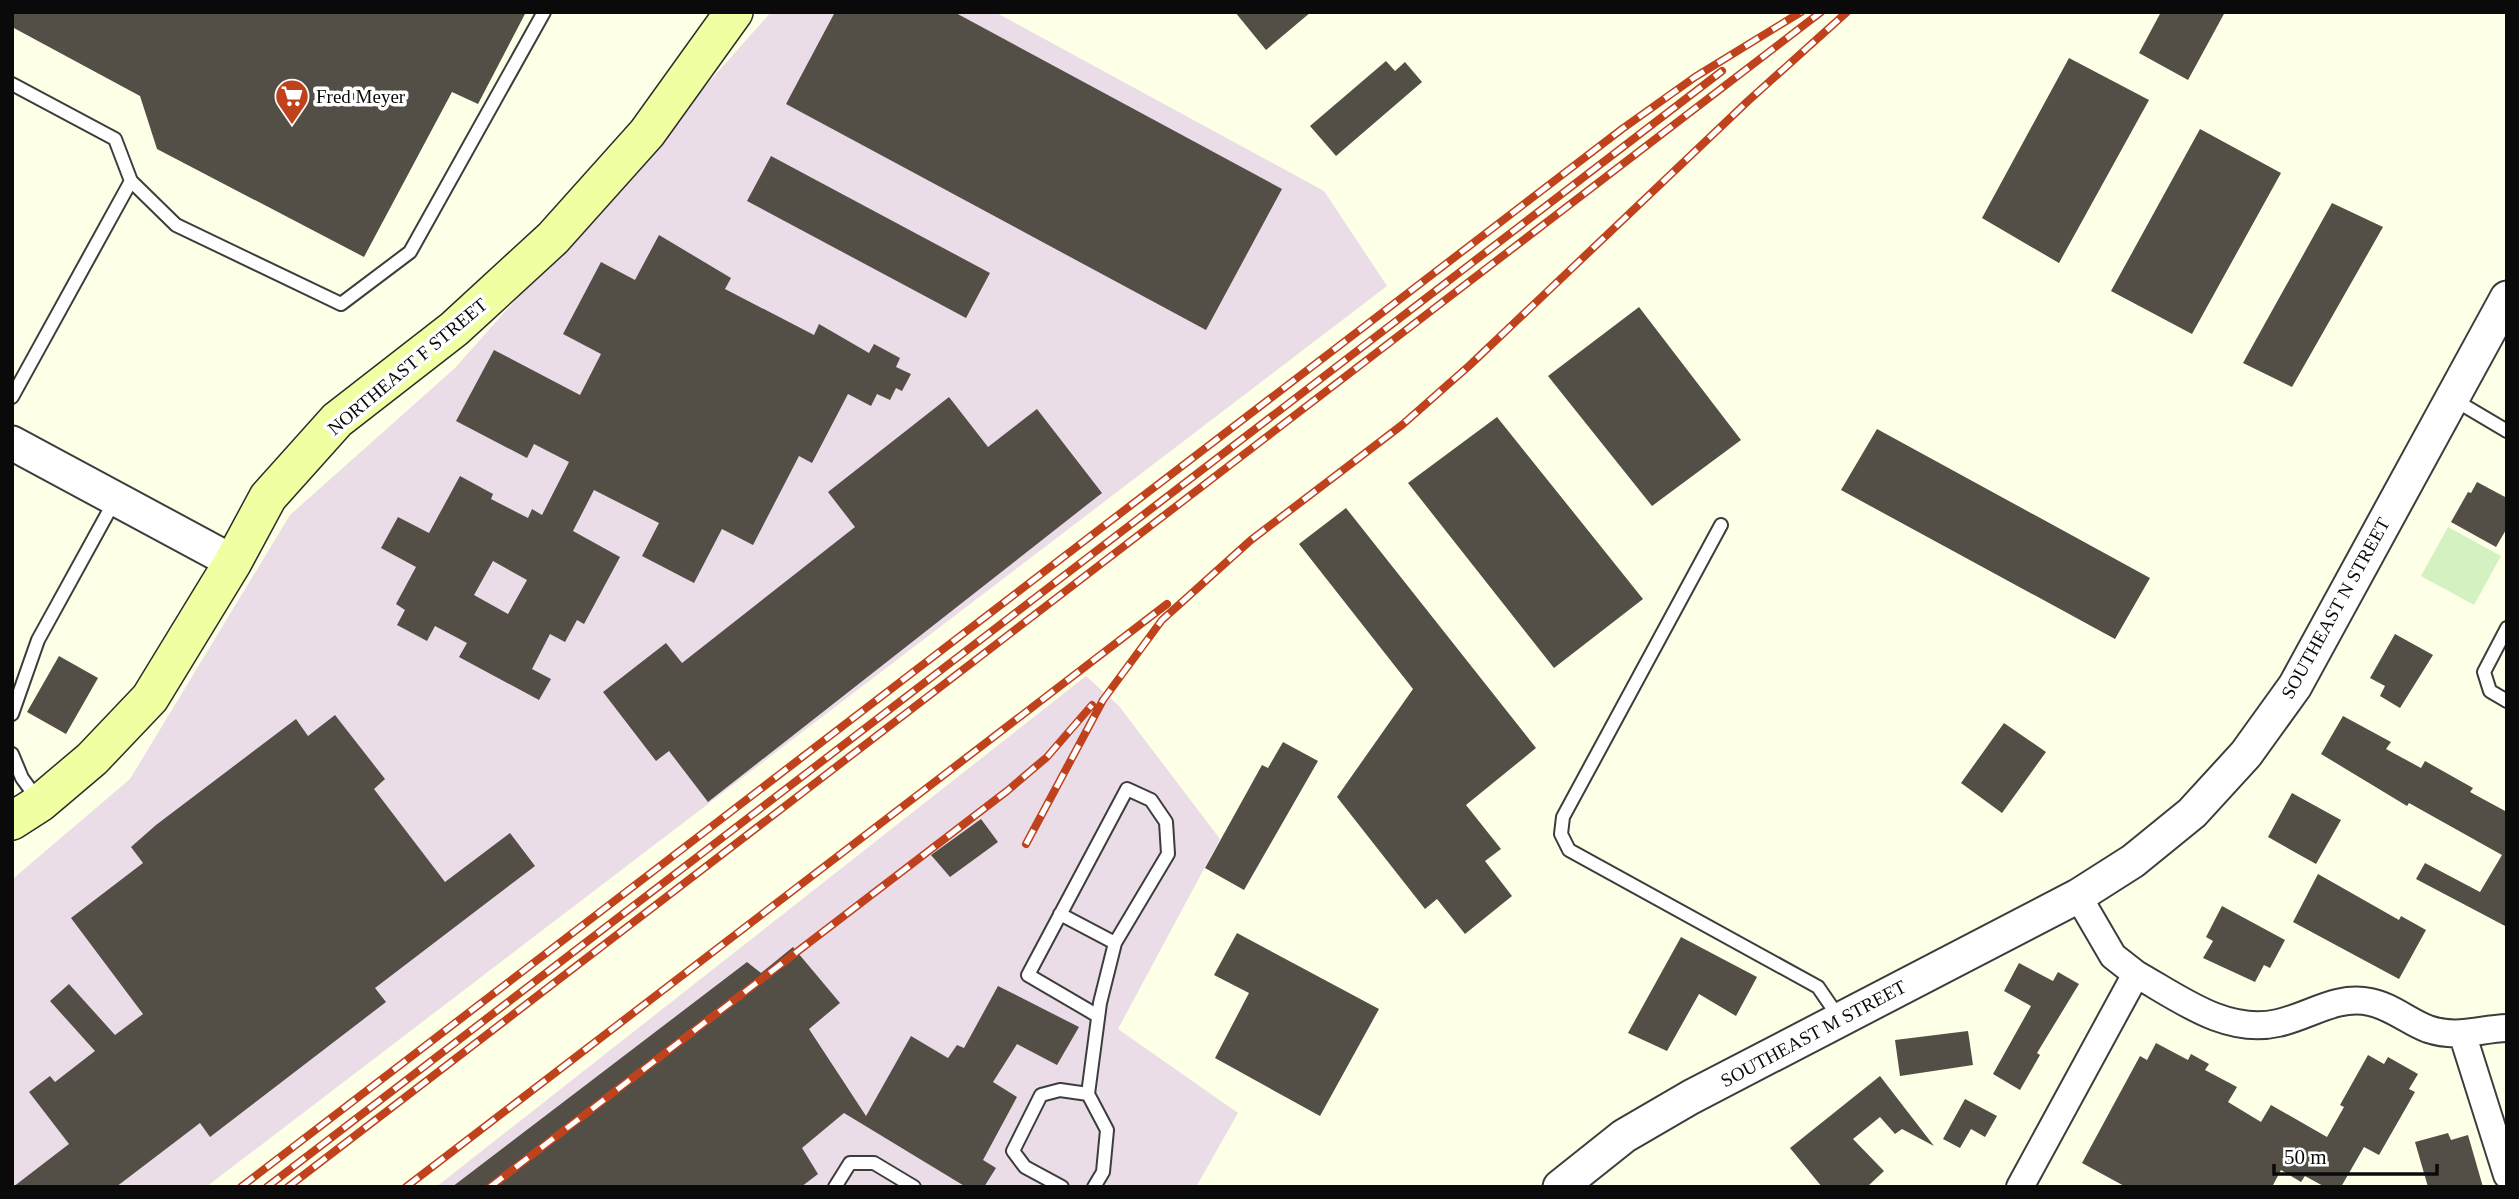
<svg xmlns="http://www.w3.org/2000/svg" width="2519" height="1199" font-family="'Times New Roman',serif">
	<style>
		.industrial { fill: #eadde8 }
		.pitch { fill: #d4f1c2 }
		.building { fill: #534f46; fill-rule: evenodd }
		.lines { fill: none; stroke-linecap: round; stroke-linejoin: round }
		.service-casing { stroke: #3d3d3d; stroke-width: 16 }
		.minor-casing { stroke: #3d3d3d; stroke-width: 30 }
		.tertiary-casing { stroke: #3d3d3d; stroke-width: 37 }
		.secondary-casing { stroke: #2c2c2c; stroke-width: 40 }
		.service { stroke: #fff; stroke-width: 12 }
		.minor { stroke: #fff; stroke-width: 26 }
		.tertiary { stroke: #fff; stroke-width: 33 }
		.secondary { stroke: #f0ffa2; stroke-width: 37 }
		.rail-casing { stroke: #bf421d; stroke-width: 8 }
		.rail { stroke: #fff; stroke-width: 5; stroke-dasharray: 16; stroke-linecap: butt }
		.labels { text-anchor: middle; stroke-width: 7; stroke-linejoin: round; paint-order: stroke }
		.poi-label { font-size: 19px; fill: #0a0a0a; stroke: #fff; text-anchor: start }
		.street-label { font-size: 19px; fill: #0a0a0a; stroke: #fff }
	</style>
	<rect width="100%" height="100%" fill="#fdffe7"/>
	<path class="industrial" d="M771,12H995L1324,191L1387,286L206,1187H12V882L15,877L130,779L290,515L455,368Z
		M1086,676L1119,706L1220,839L1118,1029L1238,1113L1196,1187H436Z"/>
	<path class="pitch" d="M2448,527L2501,556L2474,605L2421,576Z"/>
	<path class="building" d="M12,12H526L478,104L452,92L364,257L157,149L140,96L12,27Z
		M835,12H954L1282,189L1206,330L786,104Z
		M1235,12H1311L1266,50Z
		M2161,12H2225L2188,80L2139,53Z
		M2069,58L2149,100L2059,263L1982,218Z
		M1386,61L1395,71L1405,62L1422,82L1336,156L1310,126Z
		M2200,129L2281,173L2192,334L2111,291Z
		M771,156L990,273L966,318L747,201Z
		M2332,203L2383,227L2292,387L2243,363Z
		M659,235L731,278L725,289L814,335L819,324L869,353L874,344L900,358L896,367L911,374L902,391L896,388L890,400L877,394L871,406L848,394L812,463L799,456L753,545L722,529L694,583L642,556L659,523L594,490L573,531L620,557L584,624L577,620L565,642L550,634L532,669L551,679L539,700L459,657L467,643L435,626L427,641L397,625L405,610L396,604L416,567L381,548L398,517L429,533L460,476L493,494L491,499L528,518L532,509L542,515L569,462L534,444L527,458L456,421L494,350L580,395L601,354L563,334L601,262L635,280ZM493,561L527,580L508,614L474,595Z
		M1639,307L1741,440L1652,506L1548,376Z
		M949,397L988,447L1037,409L1102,493L708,802L669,751L656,761L603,692L666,643L682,663L855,527L828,492Z
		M1497,417L1643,599L1554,668L1408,483Z
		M1877,429L2150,578L2115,639L1841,490Z
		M2477,482L2507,498V528L2496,547L2451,522L2468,492L2471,493Z
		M1346,508L1536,748L1466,805L1501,849L1485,861L1512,896L1465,934L1437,899L1425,909L1337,797L1413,689L1299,544Z
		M2395,634L2433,655L2400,708L2380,696L2385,686L2370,678Z
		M59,656L98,678L66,734L27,712Z
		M335,715L385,779L374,789L445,882L510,833L535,866L375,988L386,1002L210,1137L200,1123L116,1187H13L69,1144L29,1092L50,1076L55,1082L95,1051L50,1001L69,984L115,1035L143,1014L71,918L143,863L131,847L156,825L296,719L308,736Z
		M2343,716L2391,742L2386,749L2421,768L2425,761L2473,788L2470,792L2507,812V927L2416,879L2425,863L2480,892L2502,855L2409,803L2407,806L2321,754Z
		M2004,723L2046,752L2002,813L1961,783Z
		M1283,742L1318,761L1244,890L1205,868L1262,765L1268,768Z
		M2292,793L2341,820L2316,864L2268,837Z
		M981,819L998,842L950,877L931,855Z
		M2318,874L2399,920L2401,916L2426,930L2399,979L2293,922Z
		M2222,906L2285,940L2270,968L2264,965L2255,982L2203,958L2213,941L2206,937Z
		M1237,933L1379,1009L1320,1116L1215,1058L1249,993L1214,975Z
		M1681,937L1757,977L1736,1016L1699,994L1667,1051L1628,1033Z
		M793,947L840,1003L809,1029L866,1116L911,1036L948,1058L957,1045L964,1048L998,986L1079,1027L1057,1065L1017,1044L993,1082L1017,1097L983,1160L996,1168L984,1187H966L844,1113L802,1148L818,1174L801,1187H452L747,962L761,973Z
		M2019,963L2053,981L2058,972L2079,984L2037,1053L2040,1055L2020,1090L1993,1074L2031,1006L2004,991Z
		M1968,1031L1973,1065L1900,1076L1895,1040Z
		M2156,1043L2188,1060L2191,1054L2209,1064L2205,1070L2237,1087L2228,1102L2261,1122L2271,1105L2327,1137L2344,1107L2340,1105L2368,1055L2384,1064L2388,1057L2418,1074L2409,1089L2415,1092L2379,1155L2364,1147L2341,1187H2325L2305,1176L2301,1182L2281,1170L2272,1187H2126L2082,1163L2140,1056L2147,1060Z
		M1880,1076L1934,1146L1902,1129L1895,1134L1880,1117L1853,1139L1884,1171L1867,1187H1822L1790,1148Z
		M1965,1099L1997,1116L1985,1137L1971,1129L1960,1148L1943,1139Z
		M2448,1133L2451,1140L2468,1135L2483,1187H2428L2415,1142Z"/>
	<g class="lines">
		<g class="service-casing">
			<path id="service" d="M12,84L115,139L131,181L12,397
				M131,181L176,225L341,304L410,252L544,12
				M2453,399L2507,431
				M1721,525L1563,817L1561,834L1569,850L1818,987L1840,1019
				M2507,628L2484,672L2490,691L2507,701
				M12,714L38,640L115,500
				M12,754L22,778L38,800
				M1060,914L1115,943
				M835,1187L850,1163H874L914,1187
				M1062,1187L1025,1167L1013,1151L1041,1095L1060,1090L1088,1094
				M1094,1187L1103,1172L1107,1130L1088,1094L1100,1003L1115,943L1168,854L1166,822L1151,800L1127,789L1028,975L1098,1016"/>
		</g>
		<g class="minor-casing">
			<path id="minor" d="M2136,974C2179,998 2226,1035 2278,1023C2310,1016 2336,995 2370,1002C2391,1006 2409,1022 2428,1029C2458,1039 2478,1029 2507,1028
				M2463,1036L2507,1175
				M2020,1187L2136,974L2113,956L2078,896"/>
		</g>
		<g class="tertiary-casing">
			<path id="tertiary" d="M12,443L233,562
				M1560,1187L1624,1136L1691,1097L2078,896L2133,861L2192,813L2246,754L2295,686L2507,298"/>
		</g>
		<g class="secondary-casing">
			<path id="secondary" d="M12,821L40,803L92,759L150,698L233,562L268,497L337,420L454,329L553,238L647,133L734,12"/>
		</g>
		<use href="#service" class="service"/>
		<use href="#minor" class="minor"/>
		<use href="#tertiary" class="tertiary"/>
		<use href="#secondary" class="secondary"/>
		<g class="rail-casing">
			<path id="rail" d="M1026,844L1103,700L1162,620L1251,540L1402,425L1470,365L1748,101L1847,12
				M241,1187L1622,129L1695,77L1801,12
				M267,1187L1722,71
				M288,1187L1821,12
				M406,1187L1167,604
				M490,1187L1007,791L1047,757L1092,705"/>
		</g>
		<use href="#rail" class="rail"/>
	</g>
	<defs>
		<g id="supermarket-pin" transform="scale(1.75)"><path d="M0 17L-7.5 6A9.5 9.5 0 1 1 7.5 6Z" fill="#bf421d" stroke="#fff"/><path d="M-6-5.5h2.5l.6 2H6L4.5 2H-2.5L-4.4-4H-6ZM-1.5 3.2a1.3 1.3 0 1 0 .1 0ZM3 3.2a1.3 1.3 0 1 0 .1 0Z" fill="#fff"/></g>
	</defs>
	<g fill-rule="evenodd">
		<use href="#supermarket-pin" x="292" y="96"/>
	</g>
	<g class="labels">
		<g class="poi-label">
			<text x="316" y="103">Fred Meyer</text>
		</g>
		<g class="street-label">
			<text transform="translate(407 366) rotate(-40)" y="7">NORTHEAST F STREET</text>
			<text transform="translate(2335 608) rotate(-61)" y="7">SOUTHEAST N STREET</text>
			<text transform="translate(1813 1033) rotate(-28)" y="7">SOUTHEAST M STREET</text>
		</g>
	</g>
	<rect width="2519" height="1199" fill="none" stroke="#0a0a0a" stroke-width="28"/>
	<path d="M2274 1164v10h163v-10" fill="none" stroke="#0a0a0a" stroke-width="3.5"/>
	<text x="2284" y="1164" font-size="21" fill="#0a0a0a" stroke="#ffffff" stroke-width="5" paint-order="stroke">50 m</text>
</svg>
